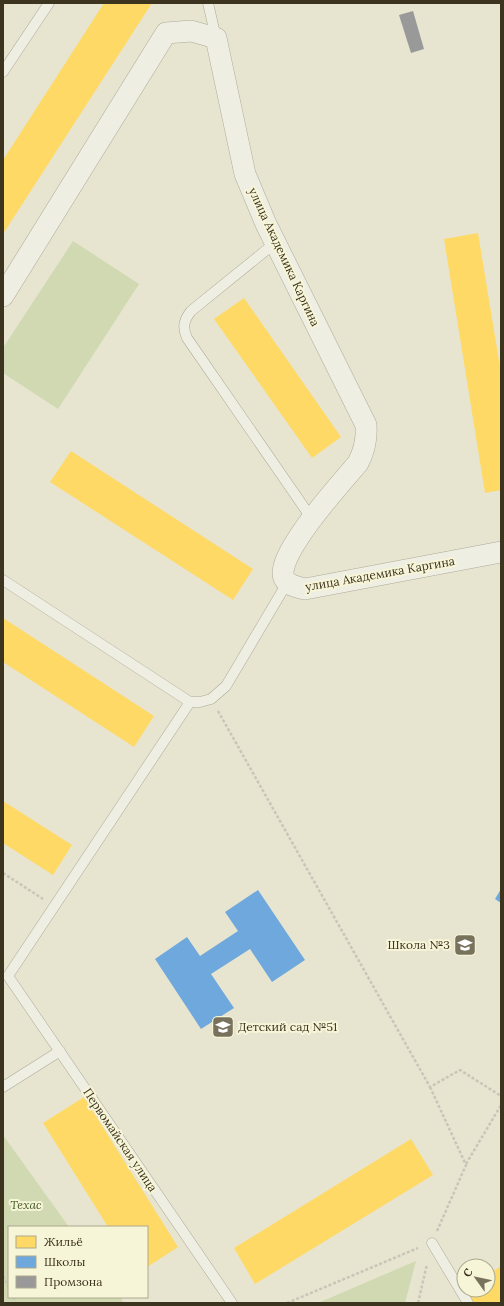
<svg xmlns="http://www.w3.org/2000/svg" width="504" height="1306" font-family="Lora,serif">
	<style>
		.green { fill: #d0d9b2 }
		.homes { fill: #ffd966 }
		.schools { fill: #6fa8dc }
		.industry { fill: #999 }
		.lines { fill: none; stroke-linecap: round; stroke-linejoin: round }
		.lane-casing { stroke: #adaa98; stroke-width: 11 }
		.street-casing { stroke: #adaa98; stroke-width: 22 }
		.path { stroke: #c8c6b8; stroke-width: 2.5; stroke-dasharray: 3 2; stroke-linecap: butt }
		.lane { stroke: #efeee2; stroke-width: 10 }
		.street { stroke: #efeee2; stroke-width: 21 }
		.labels { text-anchor: middle; stroke-width: 4; stroke-linejoin: round; paint-order: stroke }
		.street-label { font-size: 12px; fill: #3d341f; stroke: #f7f5d7 }
		.poi-label { font-size: 12px; fill: #3d341f; stroke: #f7f5d7; text-anchor: end }
		.park-label { font-size: 12px; font-style: italic; fill: #415a25; stroke: #f7f5d7 }
	</style>
	<rect width="100%" height="100%" fill="#e7e5d0"/>
	<path class="green" d="M73,241L139,284L58,409L3,373V348Z
		M3,1135L69,1227H9V1297H120L124,1303H3Z
		M416,1261L405,1303H318Z"/>
	<path class="homes" d="M104,3H152L3,234V160Z
		M478,233L501,373V490L485,493L444,239Z
		M244,298L341,437L312,458L214,319Z
		M71,451L253,569L233,600L50,482Z
		M3,618L154,716L134,747L3,662Z
		M3,801L72,845L53,875L3,843Z
		M84,1097L178,1247L147,1267V1227H108L43,1123Z
		M411,1139L433,1175L255,1284L234,1248Z
		M501,1266V1303H474L466,1290H488V1275Z"/>
	<path class="schools" d="M501,889V903L495,899Z
		M258,890L305,960L272,982L250,949L211,974L234,1008L201,1029L155,959L187,937L200,956L238,931L225,912Z"/>
	<path class="industry" d="M413,11L424,49L411,53L399,15Z"/>
	<g class="lines">
		<g class="lane-casing">
			<path id="lane" d="M208,3L216,38
				M3,72L49,3
				M275,243L191,311C184,320 182,327 187,338L312,519
				M3,580L190,702
				M3,1087L60,1051
				M432,1243L468,1303
				M232,1303L8,976L190,702H200L211,699L226,686L287,583"/>
		</g>
		<g class="street-casing">
			<path id="street" d="M3,296L166,33L191,31L216,38L245,174L266,224L366,425C367,439 365,450 358,463C343,481 274,556 284,578C288,586 297,587 305,589L501,552"/>
		</g>
		<path class="path" d="M218,711L430,1087L460,1070L501,1096
			M3,873L43,899
			M430,1087L466,1165L437,1231
			M466,1164L501,1105
			M3,1276L9,1288
			M13,1297L16,1303
			M287,1303L418,1248
			M418,1303L427,1264"/>
		<use href="#lane" class="lane"/>
		<use href="#street" class="street"/>
	</g>
	<defs>
		<g id="school-square" transform="scale(1.15)"><rect x="-9" y="-9" width="18" height="18" rx="4" fill="#78725d" stroke="#f7f5d7"/><path d="M0-5L7-2L0 1L-7-2ZM-4 1L0 2.5L4 1V4Q0 6-4 4Z" fill="#fff"/></g>
	</defs>
	<g fill-rule="evenodd">
		<use href="#school-square" x="465" y="945"/>
		<use href="#school-square" x="223" y="1027"/>
	</g>
	<g class="labels">
		<g class="street-label">
			<text transform="translate(284 257) rotate(65)" y="4">улица Академика Каргина</text>
			<text transform="translate(380 574) rotate(-10)" y="4">улица Академика Каргина</text>
			<text transform="translate(120 1140) rotate(56)" y="4">Первомайская улица</text>
		</g>
		<g class="poi-label">
			<text x="450" y="949">Школа №3</text>
			<text x="238" y="1031" text-anchor="start">Детский сад №51</text>
		</g>
		<g class="park-label">
			<text x="26" y="1209">Техас</text>
		</g>
	</g>
	<rect width="504" height="1306" fill="none" stroke="#3d341f" stroke-width="8"/>
	<rect x="8" y="1226" width="140" height="72" fill="#f7f5d7" stroke="#ada88d"/>
	<rect x="16" y="1236" width="20" height="12" fill="#ffd966" stroke="#ada88d"/>
	<text x="44" y="1246" font-size="12" fill="#3d341f">Жильё</text>
	<rect x="16" y="1256" width="20" height="12" fill="#6fa8dc" stroke="#ada88d"/>
	<text x="44" y="1266" font-size="12" fill="#3d341f">Школы</text>
	<rect x="16" y="1276" width="20" height="12" fill="#999999" stroke="#ada88d"/>
	<text x="44" y="1286" font-size="12" fill="#3d341f">Промзона</text>
	<g transform="translate(476 1278) rotate(303)"><circle r="19" fill="#f7f5d7" stroke="#ada88d"/>
	<path d="M0-3L7 15L0 10L-7 15Z" fill="#78725d"/>
	<text y="-6" font-size="11" font-weight="bold" text-anchor="middle" fill="#3d341f">С</text>
	</g>
</svg>
